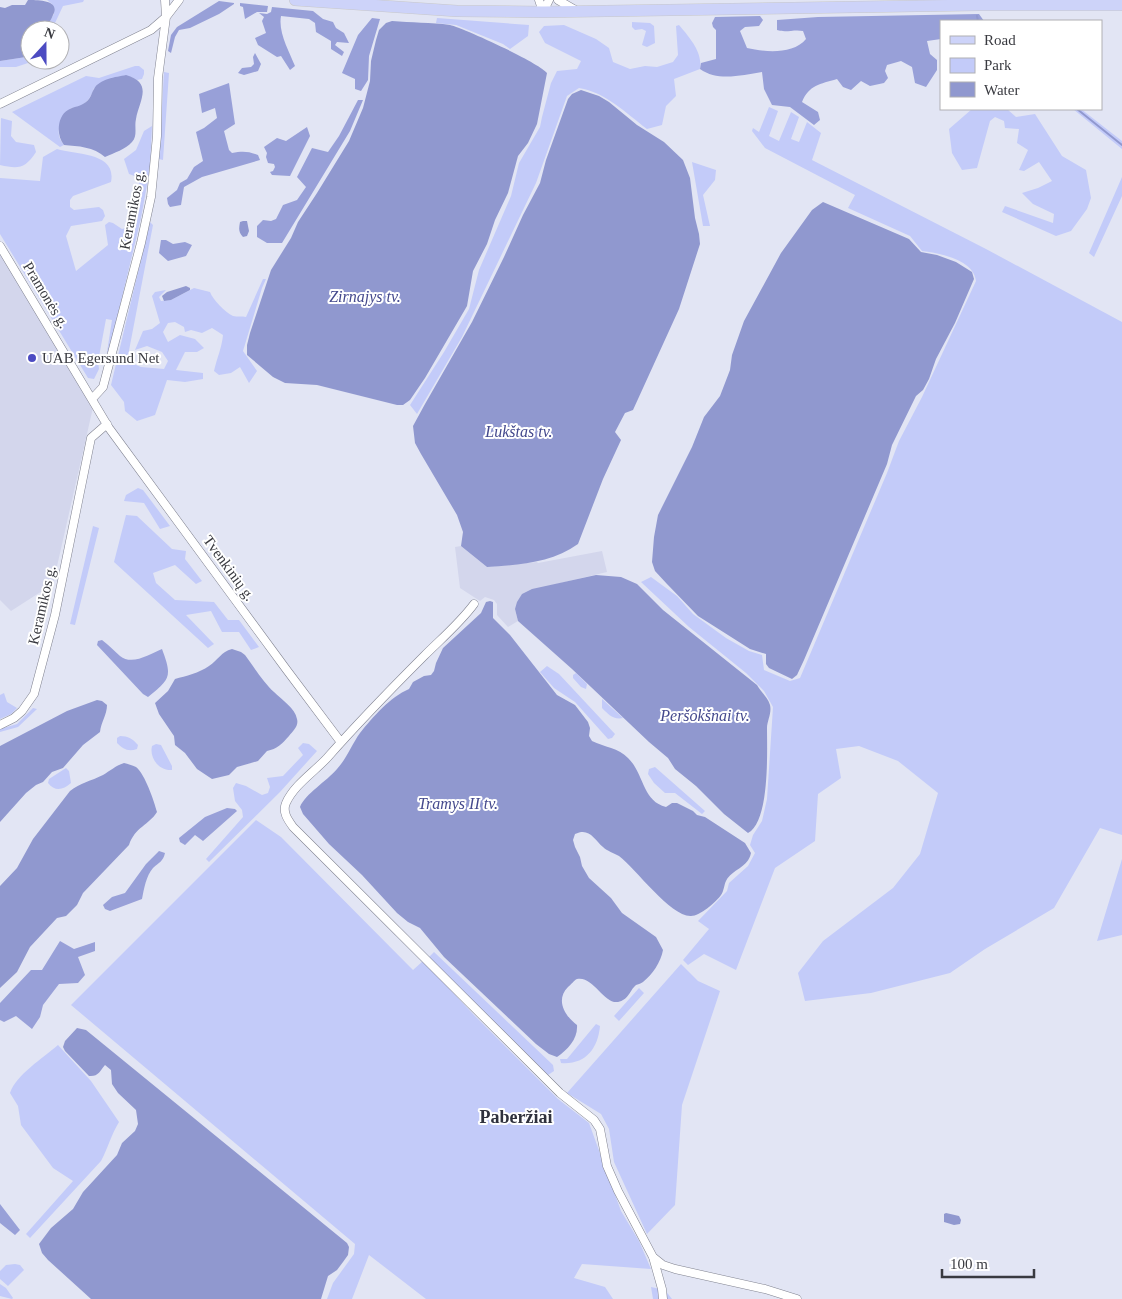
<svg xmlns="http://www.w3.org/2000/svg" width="1122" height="1299" font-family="'Times New Roman',serif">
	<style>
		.built { fill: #d3d6ec }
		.green { fill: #c3cbf9 }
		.forest { fill: #98a0d8 }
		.water { fill: #9098cf }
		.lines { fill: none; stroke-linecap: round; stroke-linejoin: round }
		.stream { stroke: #9098cf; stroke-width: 2 }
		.street-casing { stroke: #818390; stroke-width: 9 }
		.primary-casing { stroke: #c8c8ca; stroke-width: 12 }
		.street { stroke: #fff; stroke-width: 8 }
		.primary { stroke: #cdd3f9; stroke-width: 11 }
		.poi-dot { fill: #4c4bc2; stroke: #fff; stroke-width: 2 }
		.labels { text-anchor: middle; stroke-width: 4; stroke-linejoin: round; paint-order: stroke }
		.street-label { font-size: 15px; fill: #393a40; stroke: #fff }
		.poi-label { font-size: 15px; fill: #393a40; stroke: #fff; text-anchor: start }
		.water-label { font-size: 16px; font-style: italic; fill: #44498d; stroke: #fff }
		.quarter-label { font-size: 18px; font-weight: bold; fill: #2f313d; stroke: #fff }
	</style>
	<rect width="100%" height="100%" fill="#e2e5f4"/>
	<path class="built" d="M0,246L94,403L53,584L11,611L0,600Z
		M461,546L487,567L537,562L538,563L602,551L607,572L548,586L515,609L518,621L508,627L497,615V604L494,600L485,597L480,601L460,588L455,547Z"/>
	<path class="green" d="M47,0H84L83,2L63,6L55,23L54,30H46V27L54,14L52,4Z
		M437,18L529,25L528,36L510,49L503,44L456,25L436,23Z
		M632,22L650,23L654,26L655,43L647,47L642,45L646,31L642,29L635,30L632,27Z
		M564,25L596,39L609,48L613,62L630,69L645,66L657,67L673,62L678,55L676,26L679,25C689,37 703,52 700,69L674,79L676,96L666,106L662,125L647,129C626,113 605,92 579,88L567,96L536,183L462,337L417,414L410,405L444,352L469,309L479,270L511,196L519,163L540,127L542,117L551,83L557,71L577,69L581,61L545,43L539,32L544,26Z
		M30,55V60H36L34,61L16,67H0V61L26,57Z
		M135,66H139L144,70V74L142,79L137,80L131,77L94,88C91,99 83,108 71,108C63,120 52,131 64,145L60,147L12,112L86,76L99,78Z
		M164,72L169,73L163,160L159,159Z
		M769,107L778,111L769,136L779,141L791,112L799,117L791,139L799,142L807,122L821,133L812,160L986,249L1122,322V835L1100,828L1054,908L985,949L950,973L871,993L805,1001L798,973L823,941L893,888L920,854L938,793L898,761L859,746L836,749L841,778L818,794L815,841L775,868L736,970L704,954L688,965L683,960L709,929L698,921L727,891L729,883L748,866L755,853L750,845L753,835L762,821L767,799L773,707L764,691L746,673L689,627L641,582L651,577L677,596L693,614L726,638L749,651L762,655L764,670L790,681L800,678L887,473L899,441L922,397L976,281C974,260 940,253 922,251L910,236L848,208L855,195L765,148L752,131L753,128L759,132Z
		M972,109H1007L1016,117L1035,114L1062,156L1086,170L1091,198L1087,209L1071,231L1056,236L1002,212L1005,206L1053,223L1054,214L1033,204L1022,193L1038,188L1052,181L1039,162L1024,171L1019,170L1028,150L1017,143L1019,129L1005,128L1004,121L995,117L990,121L977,168L962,170L952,153L949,129Z
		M1073,109H1081L1122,141V149Z
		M1,118L12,121L11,136L16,142L34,145L36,152C25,169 18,169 0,165Z
		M152,126L150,168L141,218L109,352H107L112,320L106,319L98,362L99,369L94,379L88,378L0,234V178L40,181L43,157L57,149C76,155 117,152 111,182L73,196L70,200V207L74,210L99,207L103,210L105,216L102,221L71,226L66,236L76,271L108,245L105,225L109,222L113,223L122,229L131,227L140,178L129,174L124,159L136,150L144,131Z
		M692,162L716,170L715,180L703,195L710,226H703Z
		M1122,177V196L1094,257L1089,253Z
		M150,222L153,225L127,361L141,367L164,369L168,361L162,352L147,346L135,350L143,331L152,329L160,323L152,296L155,292L166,290L159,297L161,301L171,300L194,288L210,292C213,300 225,312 233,316C237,317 242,316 246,317L263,279H266L262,288L243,351L257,371L249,383L240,367L231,373L219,375L214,371C217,358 222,347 223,335L212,328L202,333L191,330L185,332L184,327L175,322L168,323L163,332L168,342L180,335L195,339L204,348L197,352H185L176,370L203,373V379L185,382L167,380L155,415L137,421L125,411L124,402L111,385Z
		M138,488L143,490L170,526L160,529L144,503L124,501L126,495Z
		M126,515L137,516L172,549L186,551L185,559L202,581L196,584L175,565L153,573L156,583L175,600L214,602L228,620H239L259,647L251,650L239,632H222L211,611L186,615L214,644L208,648L114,562Z
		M93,526L99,528L75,625L70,624Z
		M547,666L559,674L615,734L612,738L608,739L575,702L554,688L540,672Z
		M576,673L587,684L586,689L581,687L573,678V675Z
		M4,693L7,702L17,708L11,714L0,719V695Z
		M602,699L623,718C613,720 608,714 602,708Z
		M33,708L37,709L18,727L0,732V729L17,724Z
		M120,736C128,736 133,739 138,745L137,749C128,752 123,749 117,743V738Z
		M303,743L309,744L317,751L280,792L209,862L206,859L243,817L242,810L235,801L233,788L236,783L246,786L262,795L268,793L270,787L267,778L283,776L303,755L298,748Z
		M156,744L161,745L172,766V770C159,771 149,758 152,746Z
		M655,767L705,811L702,814L675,793H665L654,783L648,774L649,769Z
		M66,768L69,771L71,783C63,790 55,792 48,783L49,779Z
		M256,820L281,837L413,970L423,961L473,1014L558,1099L589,1123L621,1211L639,1241L651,1269L582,1264L574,1278L605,1287L613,1299H426L369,1255L352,1299H327L333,1283L354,1254L355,1244L71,1005Z
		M1122,859V935L1097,941Z
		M434,952L553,1065L554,1071L548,1075L429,957Z
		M681,964L698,981L720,991L682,1105L675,1205L647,1234L614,1162L609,1129L601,1114L567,1093Z
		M639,988L644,993L619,1021L614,1016Z
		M596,1024L600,1026C598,1049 585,1065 561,1063L560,1059H567Z
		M58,1045L91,1081L119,1122C111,1135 108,1148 101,1161L30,1238L26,1234L73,1181L53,1168L21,1125L18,1106L10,1093C16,1075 43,1058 58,1045Z
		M15,1264L20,1265L24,1270L8,1286L0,1279V1271L6,1265Z
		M0,1284L6,1288L13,1298L12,1299L0,1296Z
		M651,1287L665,1290L672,1299H653Z"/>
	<path class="forest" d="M219,1L234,3V4L219,14L190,28L179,30L175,37L171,53L168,51L171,35L177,27Z
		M240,3L268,6L267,12H257L245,19L243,7L240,6Z
		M272,7L313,11L323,19L333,22L336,28L344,33L349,43L337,42L335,45L344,52L342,56L331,49V41L316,32L315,23L309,19L281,16C278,32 289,51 295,66L290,70L281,56L277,57L258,45L255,38L266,33L262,21L264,17L259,13L267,14L271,12Z
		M979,14L984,21H941V39L927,41L930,54L937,60V70L926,87L915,83L912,67L901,61L887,65L885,71L888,78L884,83L870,86L861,81L851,90L843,87L837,79C820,84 809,85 802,102L818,112L820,120L814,125L790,107L772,105L764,89L762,72C742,75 718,82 700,69L701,63L716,59V30L713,27L712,23L715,17L760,16L763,20L759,26L745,27L740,31L747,48C764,52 793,55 806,39L803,31C794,29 786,33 777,30V20L818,17Z
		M372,18L380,19L369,56L368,80L361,91L355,89V79L342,73L358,35Z
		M255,53L261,64L258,71L244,75L238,73L242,68L251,67L254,64L253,57Z
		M229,83L235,124L224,131L229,150L232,153C242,151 248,151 258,155L260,160L202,177L184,187L181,205L170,207L168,204L167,198L177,190L180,183L187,179L194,167L203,161L196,132L204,128L217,118L215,108L202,113L199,94Z
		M358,100H363L350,131L282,243H267L257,237V226L263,220L271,221L276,219L283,205L297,200L306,187L297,177L312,148L328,152L339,136Z
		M307,127L310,136L290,176L272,175L270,172L273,171L275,167L274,164L268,163L266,157L267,153L264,147L277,138L286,141Z
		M161,240H166L173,244L185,242L192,245L186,256L168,261L159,253Z
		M102,640C109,645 114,651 120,656C132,666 150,654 162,649C172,676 171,679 148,697L143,694L97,645L98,641Z
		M227,808L235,809L237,811L203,841L195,835L185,845L180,842L179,838L205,817Z
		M159,851L165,853C163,862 159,862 153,868C146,876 144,889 142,899L110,911L105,909L103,905L112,897L125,893L146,864Z
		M60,941L74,949L95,942V951L78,957L85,975L78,983L59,984L43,1005L40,1017L32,1029L16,1016L4,1022L0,1020V1003L31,970H42Z
		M0,1204L20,1230L15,1235L0,1223Z"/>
	<path class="water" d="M28,0C38,0 61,0 53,15C51,21 47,24 46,30H30V55L26,57L0,61V7L5,8L12,5H25Z
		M392,21C411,23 431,22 450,25C463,28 540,63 547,73L537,124L528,143L518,156L508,193L495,220L487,244L473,271L467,306L425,378L410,400L403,405H397L317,385L285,383L273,377L247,355V345L250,333L271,270L291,238L298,222L317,193L349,141L363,108L370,81L371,61L376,40L379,30L386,23Z
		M126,75C154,83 139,101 136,119C134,127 138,135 132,142C126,149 114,153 105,157C94,147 78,146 64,145C56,136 57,116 68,110C74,106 80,107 86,102C91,98 91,94 94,89C99,79 116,77 126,75Z
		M581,90L599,96L609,102L637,125L664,142L683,160L690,178L695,218L699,234L700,244L679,309L633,410L625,413L615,432L621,440L603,479L578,544C552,563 518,565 487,567L461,546L463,532L457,515L421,454L415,443L413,426L425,404L472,322L504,257L523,215L540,183L546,160L568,99L572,94Z
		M823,202L909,239L921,252L937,255L956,262L972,272L974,279L955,323L936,359L929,379L923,390L916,396L892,445L887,464L804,660L797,675L792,679L769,668L766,664V654L750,649L698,616L667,584L655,571L652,562L654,537L658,515L692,447L704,417L720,396L730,370L732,355L744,321L781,253L812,210Z
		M243,221H247L249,231L247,236L243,237C238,232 239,228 240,222Z
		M186,286L190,288V290L171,300L164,301L162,296L167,292Z
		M596,575L621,577L637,584L663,610L757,685C761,692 768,698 770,705C772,713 767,721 767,728C767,750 770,822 748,833L724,814L696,786L675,769L668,758L649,742L572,669L518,621L515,609L517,602L522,594L532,589Z
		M490,601L493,602V618L510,635L557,695L575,705L588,722L590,728L589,736L592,741C604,747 619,748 628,758C644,773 642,801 666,807L672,803H677L693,811L697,815L705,817L745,843L751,853C748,868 732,869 726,881C724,885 724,891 721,895C716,902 700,916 691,916C671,917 636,869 619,856C614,853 607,851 603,847C594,839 589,827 575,834L573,840L575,847L580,857L582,866L589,878L611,898L622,913L656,937L663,950C661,962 652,975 643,982C640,984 638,984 636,985C631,989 629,997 623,1000C606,1011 595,975 577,979C574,980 571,985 568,987C555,1000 565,1016 577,1025C578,1039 568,1049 557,1057L549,1054L536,1044L444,957L420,928L408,922L397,913L362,875L329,844L303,814L300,807C305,794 327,781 337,769C347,758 352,744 360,733C373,717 390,697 409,689L413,682L424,676L431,675L434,671L436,663L443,648L481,613L486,602Z
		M232,649L241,652L245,655C253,666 264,683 274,692C282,700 295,708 297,719C299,726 293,731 289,736C282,744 277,749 267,751L258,761L237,767L229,775L212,779L197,769L185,753L175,745L174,736L159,714L155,703L168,691L175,679C186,676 199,673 209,666C218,660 221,652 232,649Z
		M97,700L102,701L107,705C107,715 101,722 100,732L83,745L63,768L52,772L43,782L36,785L26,793L0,822V746L67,711Z
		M124,763C128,764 132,765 136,767C145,774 154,801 157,812C149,825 135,827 129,845L83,893L77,905L66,916L57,918L30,947L17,972L0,988V886L17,868L33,839L70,791C80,783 91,781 103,775C110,771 115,766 124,763Z
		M77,1028L86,1030L347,1243L349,1247L348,1255L343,1262L337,1270L328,1276L321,1299H91L48,1260L42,1253L39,1244L51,1228L73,1209L83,1192L117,1155L122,1143L135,1131L138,1124L136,1110L118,1093L112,1084L111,1070L105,1065C100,1071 98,1077 89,1076L65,1051L63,1047L65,1041Z
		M946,1213L959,1216L961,1220L960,1224L954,1225L944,1222V1214Z"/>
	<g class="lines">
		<path class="stream" d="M977,16L978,21
			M1077,109L1122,145"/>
		<g class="street-casing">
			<path id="street" d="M539,0L543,12
				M558,0L577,11
				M543,12L549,0
				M0,104L151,30L166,17L179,0
				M0,246L109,428L286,669L340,741
				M92,399L103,387L141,243L151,197L157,136L158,78L166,17L165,0
				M474,604C460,623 441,639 424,656C391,689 358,723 327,758C314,772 294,785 286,803C282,812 288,820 293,827L560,1093L594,1120L600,1129L607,1166L618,1191L653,1257L662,1289L663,1299
				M0,725L14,718L22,711L34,694L55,615L91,438L107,424
				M653,1257L663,1265L675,1269L765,1289L797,1299"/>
		</g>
		<g class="primary-casing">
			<path id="primary" d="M295,0L457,11L543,12L979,5H1122"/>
		</g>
		<use href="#street" class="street"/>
		<use href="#primary" class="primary"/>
	</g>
	<circle class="poi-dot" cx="32" cy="358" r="5"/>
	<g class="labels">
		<g class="street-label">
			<text transform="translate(132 210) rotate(-79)" y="5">Keramikos g.</text>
			<text transform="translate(46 295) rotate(59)" y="5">Pramonės g.</text>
			<text transform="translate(229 568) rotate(54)" y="5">Tvenkinių g.</text>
			<text transform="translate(42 605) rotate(-77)" y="5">Keramikos g.</text>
		</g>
		<g class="poi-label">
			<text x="42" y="363">UAB Egersund Net</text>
		</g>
		<g class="water-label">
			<text x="365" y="302">Zirnajys tv.</text>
			<text x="519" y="437">Lukštas tv.</text>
			<text x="705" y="721">Peršokšnai tv.</text>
			<text x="458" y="809">Tramys II tv.</text>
		</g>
		<g class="quarter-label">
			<text x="516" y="1123">Paberžiai</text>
		</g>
	</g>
	<rect x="940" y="20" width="162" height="90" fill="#ffffff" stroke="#b0b0b3"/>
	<rect x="950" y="36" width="25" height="8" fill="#cdd3f9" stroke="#b0b0b3"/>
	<text x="984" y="45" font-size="15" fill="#393a40">Road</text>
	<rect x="950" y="58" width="25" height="15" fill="#c3cbf9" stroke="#b0b0b3"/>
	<text x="984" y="70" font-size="15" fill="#393a40">Park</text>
	<rect x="950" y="82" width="25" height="15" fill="#9098cf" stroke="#b0b0b3"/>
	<text x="984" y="95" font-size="15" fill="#393a40">Water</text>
	<g transform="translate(45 45) rotate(21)"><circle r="24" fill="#ffffff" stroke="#b0b0b3"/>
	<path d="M0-4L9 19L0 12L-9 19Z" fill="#4c4bc2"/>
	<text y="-8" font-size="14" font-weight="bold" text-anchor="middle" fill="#393a40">N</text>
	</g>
	<path d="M942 1269v8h92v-8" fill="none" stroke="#393a40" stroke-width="2.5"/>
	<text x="950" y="1269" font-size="15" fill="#393a40" stroke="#ffffff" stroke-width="4" paint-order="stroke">100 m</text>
</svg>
